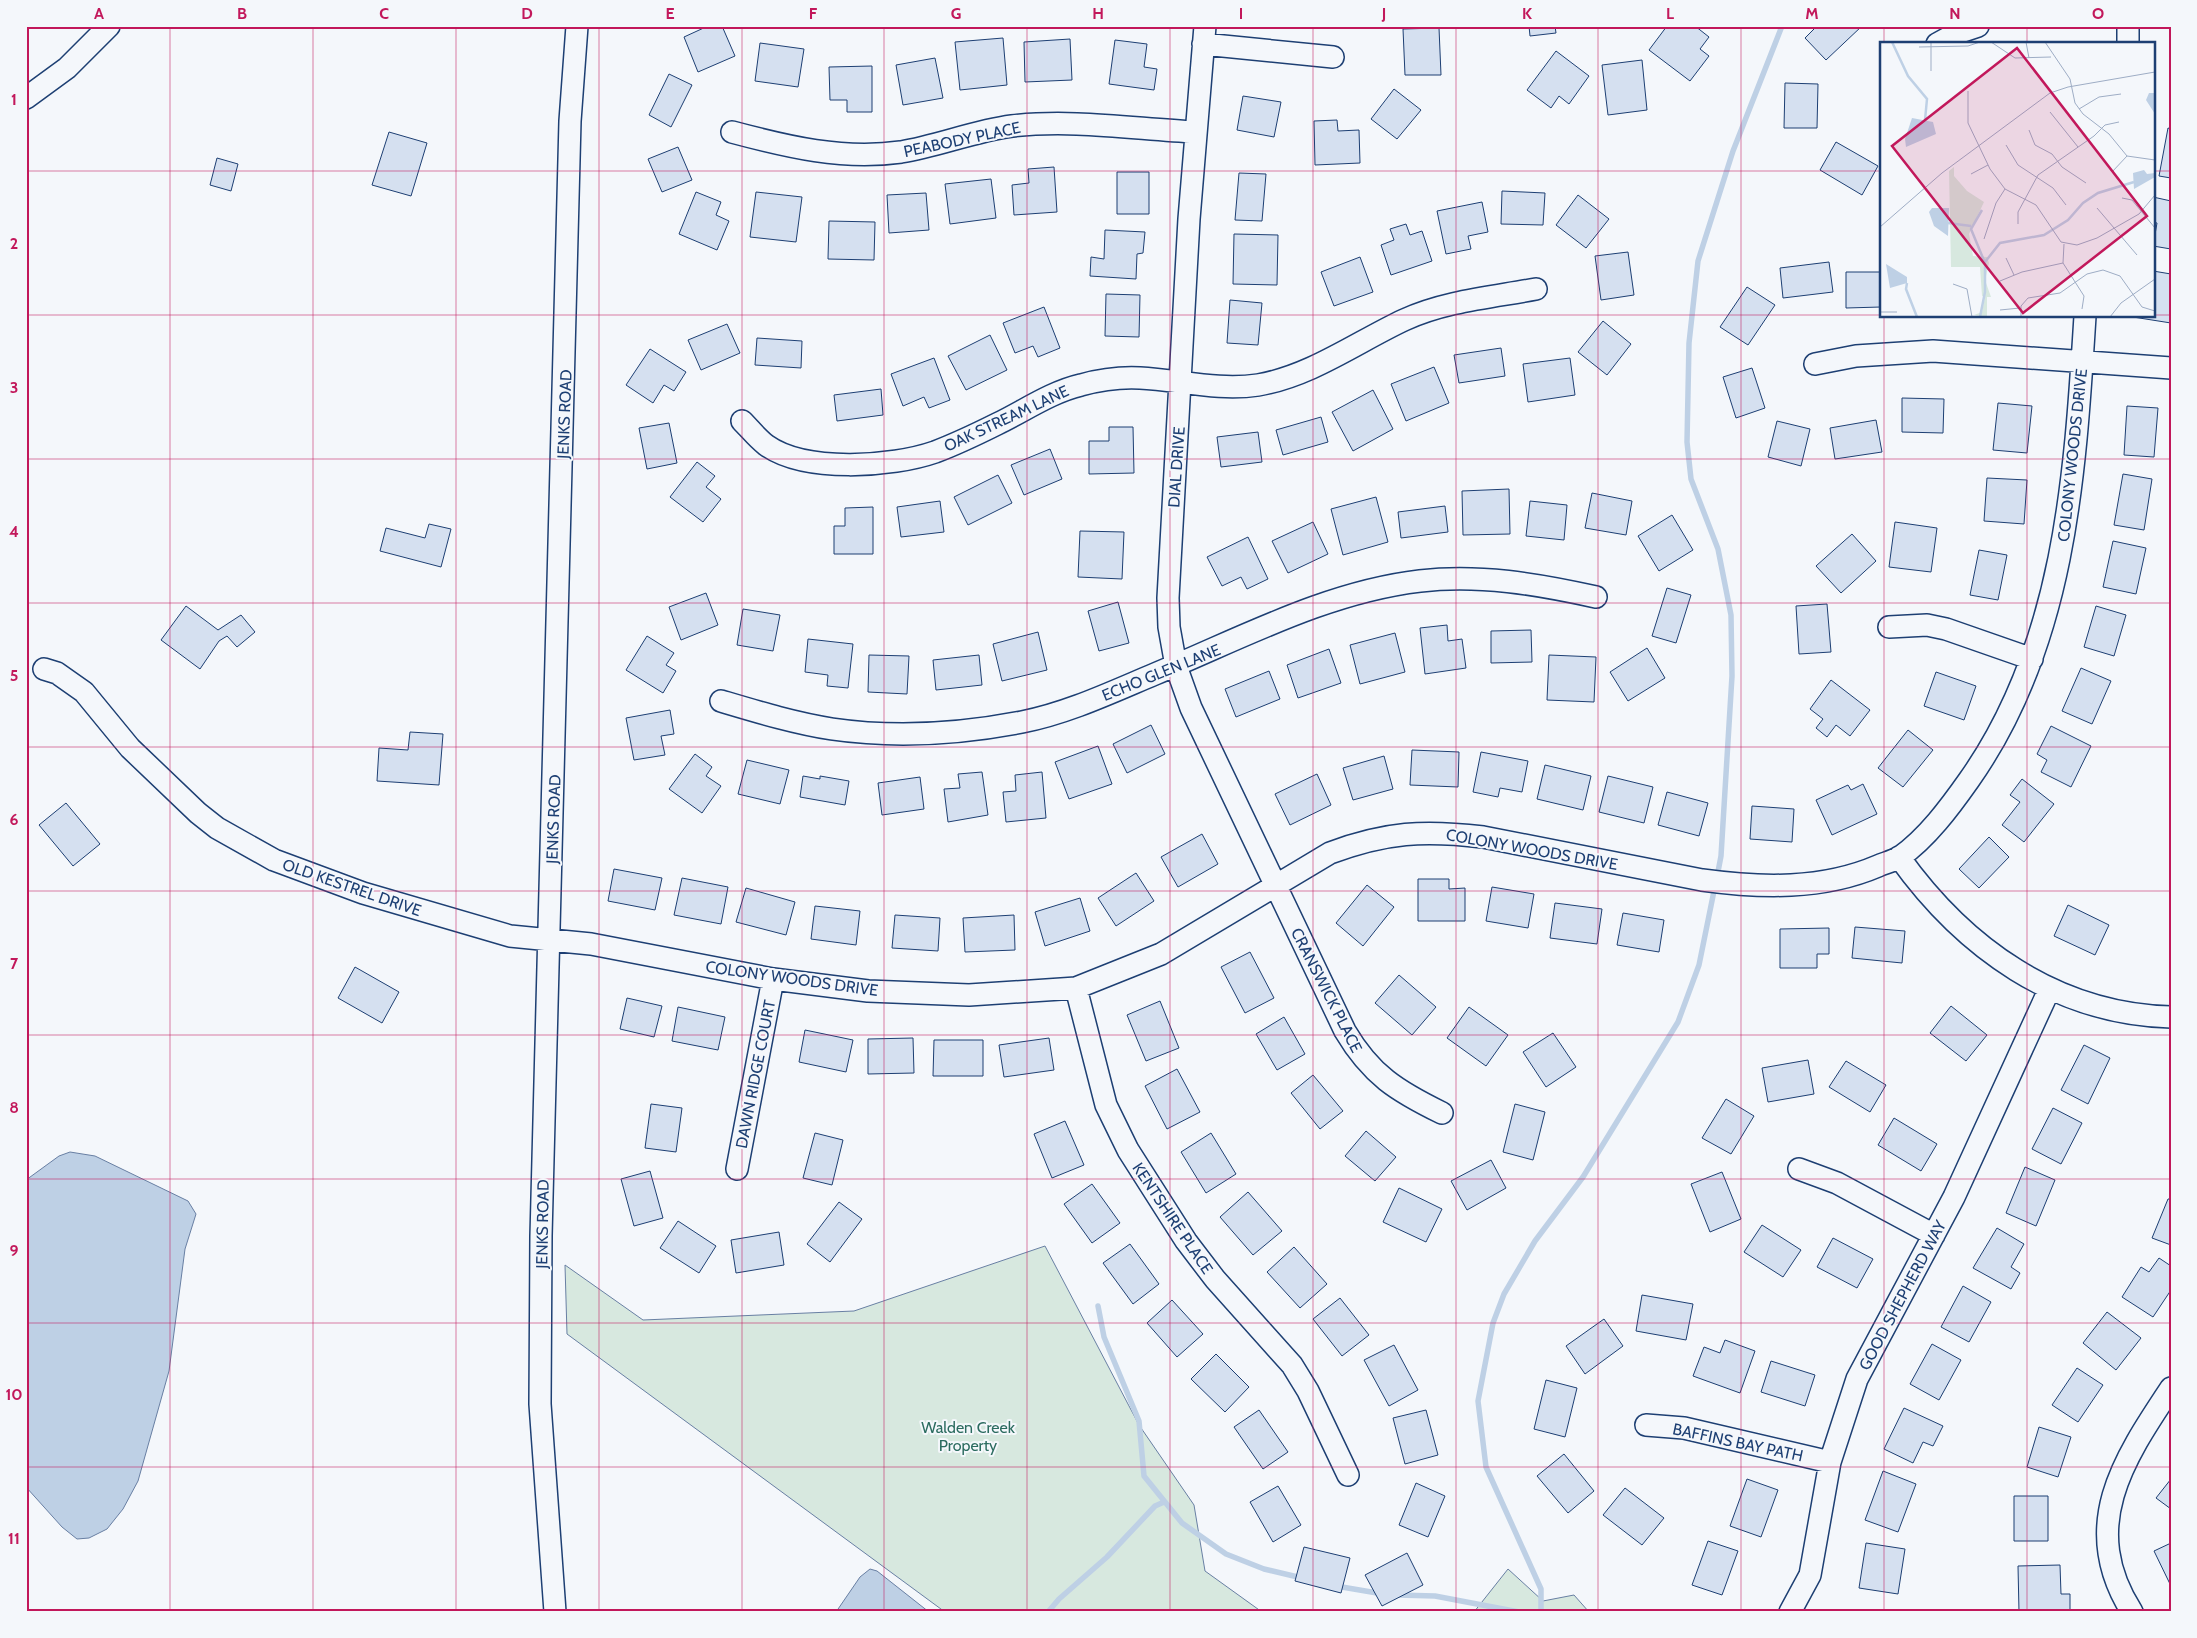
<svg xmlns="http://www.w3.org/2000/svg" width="2197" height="1638" font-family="Cabin,sans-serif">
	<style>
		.green { fill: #d7e8df; stroke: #687fa3 }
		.water { fill: #bed0e5; stroke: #687fa3 }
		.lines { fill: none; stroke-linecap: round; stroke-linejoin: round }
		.stream { stroke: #bed0e5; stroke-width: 5.5 }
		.building { fill: #d5e0f0; stroke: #1d3f73 }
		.minor-casing { stroke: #1d3f73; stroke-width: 24 }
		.minor { stroke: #f4f7fb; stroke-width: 21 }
		.grid { fill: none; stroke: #c2185b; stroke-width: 1; stroke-opacity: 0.55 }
		.labels { text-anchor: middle; stroke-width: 4; stroke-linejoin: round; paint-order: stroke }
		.street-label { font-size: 16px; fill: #1d3f73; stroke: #f4f7fb }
		.park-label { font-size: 16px; fill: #2c6c60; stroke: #f4f7fb }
		.inset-river { fill: none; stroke: #bed0e5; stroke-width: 2.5 }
		.inset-road { fill: none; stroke: #9eadc5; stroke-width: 1 }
		.view { fill: #c2185b; fill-opacity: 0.15; stroke: #c2185b; stroke-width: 2.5 }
		.inset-edge { fill: none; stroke: #1d3f73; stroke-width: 2.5 }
		.neatline { fill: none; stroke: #c2185b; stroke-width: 2 }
		.grid-label { font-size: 16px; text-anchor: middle; font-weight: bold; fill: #c2185b }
	</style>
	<rect width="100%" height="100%" fill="#f4f7fb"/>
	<path class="green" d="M1045,1246L1139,1425L1194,1505L1205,1571L1262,1612H945L567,1334L565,1265L643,1320L854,1311Z
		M1508,1569L1543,1601L1574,1595L1589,1612H1474Z"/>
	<path class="water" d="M70,1152L95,1156L188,1201L196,1214L185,1249L169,1371L138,1481L123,1509L107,1529L89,1538L77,1539L62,1527L26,1487V1180L59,1156Z
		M870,1569L877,1571L929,1612H836L860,1577Z"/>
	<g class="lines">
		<path class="stream" d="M1717,877L1721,856L1732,676L1731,615L1718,549L1691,479L1687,442L1689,343L1698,261L1733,151L1782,26
			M1098,1306L1104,1337L1139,1421L1144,1476L1182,1523L1226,1554L1264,1569L1302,1578
			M1336,1586L1383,1594
			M1397,1595L1435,1596L1519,1612
			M1048,1612L1059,1599L1107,1557L1155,1506L1164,1502
			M1541,1612V1589L1486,1467L1478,1401L1493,1323L1504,1294L1535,1241L1583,1177L1678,1022L1699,965L1715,886"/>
	</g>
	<path class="building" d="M708,26H722L735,56L698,72L684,37Z
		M1529,26H1555L1556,33L1530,36Z
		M1667,26H1695L1709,37L1700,49L1709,56L1690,81L1649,50Z
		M1817,26H1862L1826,60L1805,38Z
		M1439,28L1441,75H1405L1403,29Z
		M1003,38L1007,85L960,90L955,42Z
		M1070,39L1072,80L1025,82L1024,42Z
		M1115,40L1147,44L1144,67L1157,69L1154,90L1109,84Z
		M760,43L804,49L798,87L755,81Z
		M1556,51L1589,76L1569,104L1559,96L1551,108L1527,90Z
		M935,58L943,98L903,105L896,65Z
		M1642,60L1647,110L1608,115L1602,65Z
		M872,66V112H847V100H830L829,67Z
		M669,74L692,85L671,127L649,115Z
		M1785,83L1818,84L1817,128H1784Z
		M1394,89L1421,110L1397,139L1371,119Z
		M1243,96L1281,102L1274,137L1237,130Z
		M1337,120L1338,131L1359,130L1360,163L1315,165L1314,121Z
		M2168,128L2171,129V178L2159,176Z
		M389,132L427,143L411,196L372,185Z
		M1836,142L1878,166L1862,195L1820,170Z
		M678,147L692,180L662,192L648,159Z
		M217,158L238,164L231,191L210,185Z
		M1054,167L1057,212L1014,215L1012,185L1029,183L1028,169Z
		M1117,172H1149V214H1117Z
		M1239,173L1266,174L1262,221L1235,220Z
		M991,179L996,218L950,224L945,184Z
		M1502,191L1545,193L1543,225L1501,224Z
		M696,192L721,202L716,215L729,221L717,250L679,234Z
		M756,192L802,197L796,242L750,237Z
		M926,193L929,230L889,233L887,195Z
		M1578,195L1609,219L1586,248L1556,225Z
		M2153,197L2171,201V249L2153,246L2157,223L2153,222Z
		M1482,202L1488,232L1468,236L1471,249L1446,254L1437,211Z
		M829,221L875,222L874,260L828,259Z
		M1406,224L1410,235L1422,231L1432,261L1391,275L1381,245L1394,240L1390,229Z
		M1105,230L1145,232L1143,253L1137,254L1136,279L1090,276L1091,257L1104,259Z
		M1234,234L1278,235L1277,285L1233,284Z
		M1628,252L1634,295L1601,300L1595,256Z
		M1360,257L1373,292L1334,306L1321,272Z
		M1829,262L1833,292L1783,298L1780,268Z
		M2153,271L2171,274V323L2133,317L2153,316Z
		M1846,272H1881V307L1846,308Z
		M1747,287L1775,305L1748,345L1720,327Z
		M1106,294L1140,295L1139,337L1105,336Z
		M1230,300L1262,303L1258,345L1227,343Z
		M1044,307L1060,348L1038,357L1033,346L1015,353L1003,323Z
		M1603,321L1631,344L1607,375L1578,352Z
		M727,324L740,353L701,370L688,340Z
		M990,335L1007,370L966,390L948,356Z
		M757,338L802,341L801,368L755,365Z
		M1501,348L1505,376L1459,383L1454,355Z
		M650,349L686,372L674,391L664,385L653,403L626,385Z
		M934,358L950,400L929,408L924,397L903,406L891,374Z
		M1570,358L1575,395L1528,402L1523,364Z
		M1434,367L1449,403L1406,421L1391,384Z
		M1752,368L1765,408L1736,418L1723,377Z
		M881,389L883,415L837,421L834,395Z
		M1373,390L1393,429L1353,451L1332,412Z
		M1902,398L1944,399L1943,433L1902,432Z
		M1998,403L2032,406L2027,453L1993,450Z
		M2127,406L2158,408L2154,457L2124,455Z
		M1321,417L1328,442L1283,455L1276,430Z
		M1876,420L1882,452L1835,459L1830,428Z
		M1777,421L1810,429L1801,466L1768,457Z
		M669,423L677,463L647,469L639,428Z
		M1109,427H1133L1134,473L1089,474V441H1109Z
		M1258,432L1262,462L1221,467L1217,437Z
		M1050,449L1062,479L1024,495L1011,465Z
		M697,462L715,476L706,487L721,499L703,522L670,497Z
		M2123,474L2152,479L2144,530L2114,525Z
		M998,475L1012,503L968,525L954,497Z
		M1987,478L2027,480L2024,524L1984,521Z
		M1509,489L1510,534L1463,535L1462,491Z
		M1592,493L1632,501L1626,535L1585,528Z
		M1376,497L1388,542L1343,555L1331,509Z
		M940,501L944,532L901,537L897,507Z
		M1530,501L1567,505L1564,540L1526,536Z
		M1445,506L1448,532L1401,538L1398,512Z
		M873,507V554H834V526H845V508Z
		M1672,515L1693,550L1659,571L1638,536Z
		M1313,522L1328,554L1288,573L1272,541Z
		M1895,522L1937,528L1931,572L1889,567Z
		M429,524L451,529L441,567L380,551L386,528L425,538Z
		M1080,531L1124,532L1122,579L1078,577Z
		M1852,534L1876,561L1841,593L1816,566Z
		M1248,537L1268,579L1247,589L1241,577L1222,586L1207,557Z
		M2113,541L2146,548L2136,594L2103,587Z
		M1979,550L2007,555L1998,600L1970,595Z
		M1667,588L1691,595L1676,643L1652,636Z
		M706,593L718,625L681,640L669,607Z
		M1118,602L1129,643L1099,651L1088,611Z
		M1827,604L1831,652L1799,654L1796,606Z
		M186,606L218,630L241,615L255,632L237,647L227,636L219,641L200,669L161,640Z
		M2096,606L2126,615L2114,656L2084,647Z
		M743,609L780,615L773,651L737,645Z
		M1447,625L1448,641L1462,639L1466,668L1425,674L1420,628Z
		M1531,630L1532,662L1491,663V631Z
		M1038,632L1047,670L1002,681L993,644Z
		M1395,633L1405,672L1360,684L1350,645Z
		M647,636L674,653L666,665L676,671L663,693L626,670Z
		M808,639L853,644L848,688L827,686L828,675L805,672Z
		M1647,648L1665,678L1628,701L1610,672Z
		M1329,649L1341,683L1298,698L1287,665Z
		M869,655L909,656L907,694L868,692Z
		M979,655L982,685L936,690L933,660Z
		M1549,655L1596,657L1594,702L1547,700Z
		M2081,668L2111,681L2092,724L2062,711Z
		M1269,671L1280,699L1236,717L1225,689Z
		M1936,672L1976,686L1964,720L1924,706Z
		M1831,680L1870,710L1850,736L1836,725L1827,737L1816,728L1823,719L1810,709Z
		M670,710L674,734L661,736L665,755L634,760L626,718Z
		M1151,725L1165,754L1127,773L1113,744Z
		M2051,726L2091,746L2071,787L2041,772L2047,760L2037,754Z
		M1908,730L1933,750L1903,787L1878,768Z
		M410,732L443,734L439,785L377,781L379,748L408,750Z
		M1098,746L1112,784L1069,799L1055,762Z
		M1412,750L1459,752L1458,787L1410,785Z
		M1481,752L1528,761L1522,792L1500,788L1498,797L1473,792Z
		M695,754L712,767L706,776L721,786L702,813L669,789Z
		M1384,756L1393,789L1353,800L1343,768Z
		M747,760L789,770L780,804L738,794Z
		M1545,765L1591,776L1583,810L1537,799Z
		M982,772L988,815L948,822L944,789L960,788L958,774Z
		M1042,772L1046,818L1006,822L1003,792L1016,791L1015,775Z
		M1317,774L1331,805L1290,825L1275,794Z
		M803,776L820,779V776L849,781L845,805L800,797Z
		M1608,776L1653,787L1644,823L1599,812Z
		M920,777L924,809L882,815L878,783Z
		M2022,779L2054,804L2024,842L2002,825L2020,802L2010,795Z
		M1863,784L1877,814L1832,835L1816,800L1848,785L1851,790Z
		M1667,792L1708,803L1699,836L1658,825Z
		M66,803L100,844L73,866L39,825Z
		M1752,806L1794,809L1792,842L1750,839Z
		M1202,834L1218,864L1178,887L1161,857Z
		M1989,837L2009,857L1979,888L1959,869Z
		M614,869L662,878L655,910L608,901Z
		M1136,873L1154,901L1116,926L1098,898Z
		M682,878L728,887L721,924L674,915Z
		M1418,879H1449V889L1465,888V921H1418Z
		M1367,885L1394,907L1363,946L1336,923Z
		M1492,887L1534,894L1528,928L1486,921Z
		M746,888L795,902L786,935L736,922Z
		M1080,898L1090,931L1045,946L1035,912Z
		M1555,903L1602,909L1597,944L1550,938Z
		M2068,905L2109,925L2095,955L2054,936Z
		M815,906L860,911L856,945L811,939Z
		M1623,913L1664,920L1659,952L1617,945Z
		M895,915L940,918L938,951L892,948Z
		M1014,915L1015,950L965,952L963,918Z
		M1855,927L1905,931L1902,963L1852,958Z
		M1829,928V954H1817V968H1780V929Z
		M1250,952L1274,998L1245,1013L1221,967Z
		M355,967L399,992L382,1023L338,998Z
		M1399,975L1436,1007L1412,1035L1375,1003Z
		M627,998L662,1006L654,1037L620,1029Z
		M1160,1001L1179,1048L1146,1061L1127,1015Z
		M1951,1006L1987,1035L1966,1061L1930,1033Z
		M678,1007L725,1017L718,1050L672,1041Z
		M1469,1007L1508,1035L1486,1066L1447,1038Z
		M1284,1017L1305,1054L1277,1070L1256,1034Z
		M805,1030L853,1040L846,1072L799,1062Z
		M1553,1033L1576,1067L1546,1087L1523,1052Z
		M913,1038L914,1073L868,1074V1039Z
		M1049,1038L1054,1070L1004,1077L999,1045Z
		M934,1040H983V1076H933Z
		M2084,1045L2110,1058L2088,1104L2061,1090Z
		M1808,1060L1814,1094L1768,1102L1762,1068Z
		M1846,1061L1886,1085L1870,1112L1829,1087Z
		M1177,1069L1200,1112L1167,1129L1145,1086Z
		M1313,1075L1343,1111L1320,1129L1291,1093Z
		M1726,1099L1754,1116L1731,1154L1702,1138Z
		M651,1104L682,1108L676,1152L645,1148Z
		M1515,1104L1545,1112L1533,1160L1503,1152Z
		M2053,1108L2082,1123L2061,1164L2032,1149Z
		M1894,1118L1937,1144L1921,1171L1878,1145Z
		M1065,1121L1084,1165L1052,1178L1034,1134Z
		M1366,1131L1396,1157L1375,1181L1345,1156Z
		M815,1133L843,1140L832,1185L803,1178Z
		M1211,1133L1236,1174L1206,1193L1181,1152Z
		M1491,1160L1506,1188L1467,1210L1451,1181Z
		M2025,1167L2055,1180L2036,1226L2006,1213Z
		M650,1171L663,1218L634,1226L621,1179Z
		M1722,1172L1741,1219L1710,1232L1691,1184Z
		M1092,1184L1120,1223L1092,1243L1064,1204Z
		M1399,1188L1442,1209L1426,1242L1383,1222Z
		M1248,1192L1282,1231L1253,1255L1220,1217Z
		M2168,1199H2171V1245L2152,1238Z
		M839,1202L862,1219L830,1262L807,1244Z
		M678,1221L716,1246L699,1273L660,1248Z
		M1762,1225L1801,1250L1783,1277L1744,1252Z
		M1997,1228L2024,1244L2011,1267L2020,1273L2011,1289L1973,1268Z
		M779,1232L784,1265L736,1273L731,1240Z
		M1833,1238L1873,1259L1857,1288L1817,1267Z
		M1130,1244L1159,1284L1133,1304L1103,1263Z
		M1294,1247L1327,1284L1300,1308L1267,1272Z
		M2159,1258L2171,1266V1290L2153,1317L2122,1297L2141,1267L2149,1272Z
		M1963,1286L1991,1302L1969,1342L1941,1327Z
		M1642,1295L1693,1304L1686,1340L1636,1331Z
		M1340,1298L1369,1335L1342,1356L1313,1319Z
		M1172,1300L1203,1334L1177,1357L1147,1323Z
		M2107,1312L2141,1338L2116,1370L2083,1343Z
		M1604,1319L1623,1346L1585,1374L1566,1346Z
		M1725,1340L1755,1351L1740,1393L1693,1376L1704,1347L1720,1353Z
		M1932,1344L1961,1360L1939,1400L1910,1384Z
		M1394,1345L1418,1390L1389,1406L1364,1360Z
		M1216,1354L1249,1387L1225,1412L1191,1379Z
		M1771,1361L1815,1375L1805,1406L1761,1392Z
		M2077,1368L2103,1385L2078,1422L2052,1405Z
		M1546,1380L1577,1388L1565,1437L1534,1429Z
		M1904,1408L1943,1426L1933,1446L1923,1442L1913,1463L1884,1449Z
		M1259,1410L1288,1452L1263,1469L1234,1427Z
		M1426,1410L1438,1455L1405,1464L1393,1418Z
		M2039,1427L2071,1437L2058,1477L2027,1467Z
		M1564,1454L1594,1491L1568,1513L1537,1476Z
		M1883,1471L1916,1484L1898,1532L1865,1520Z
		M1747,1479L1778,1490L1761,1537L1730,1526Z
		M2171,1479V1509L2156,1498Z
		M1416,1483L1445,1496L1428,1537L1399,1525Z
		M1278,1486L1301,1525L1273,1542L1250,1502Z
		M1625,1488L1664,1518L1642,1545L1603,1515Z
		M2014,1496H2048V1541H2014Z
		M1708,1541L1738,1551L1722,1595L1692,1585Z
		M1866,1543L1905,1549L1898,1594L1859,1588Z
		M2171,1543V1584H2170L2154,1551Z
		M1304,1547L1350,1558L1341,1593L1295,1581Z
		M1407,1553L1423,1585L1382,1606L1365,1575Z
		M2060,1565L2061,1594H2070V1612H2019L2018,1566Z"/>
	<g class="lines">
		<g class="minor-casing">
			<path id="minor" d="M1205,26L1189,219L1168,598L1169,627L1176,666L1191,708L1345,1031C1371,1075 1397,1091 1442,1113
				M2128,26V44
				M1203,44L1333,57
				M1937,44L1957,33L1978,26
				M26,98L67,68L109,26
				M732,132C788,147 842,160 901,152C938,146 974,131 1012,126C1072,119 1135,129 1195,132
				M1815,364L1856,356L1933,351L2171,368
				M742,421C750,429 757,438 766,445C805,473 892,467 935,452C956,444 977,434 997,424C1024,411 1051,392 1081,385C1099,380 1121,377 1140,378C1179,380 1218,391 1258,385C1311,376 1357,342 1404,320C1445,301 1493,297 1536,289
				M1889,627L1927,625L1946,629L2032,659
				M44,669L57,673L84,692L130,748L198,813L217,828L274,860L363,893L510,936L591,944L773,979L868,991L969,995L1076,988L1161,954L1330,853C1386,832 1424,830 1483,837L1702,880C1761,888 1822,890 1878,866C1885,863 1893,861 1900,857C1927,838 1950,807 1969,780C2065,644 2075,477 2085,316
				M721,701C758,712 794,723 832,729C894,738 960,734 1022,722C1068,713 1112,692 1155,674C1240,639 1326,592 1420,581C1478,574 1538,584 1596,597
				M1899,857C1964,948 2056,1014 2171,1017
				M1076,988L1106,1105L1128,1150L1186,1241L1215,1279L1292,1365L1308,1391L1348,1475
				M737,1169L773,979
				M1799,1169L1837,1183L1934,1235
				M1646,1425L1684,1428L1830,1462
				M555,1612L540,1404L541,1236L570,121L577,26
				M1790,1612L1810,1575L1830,1462L1857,1379L1954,1197L2049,990
				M2132,1612C2078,1527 2123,1460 2171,1388"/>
		</g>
		<use href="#minor" class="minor"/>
	</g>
	<path class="grid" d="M170,26V1612M313,26V1612M456,26V1612M599,26V1612M742,26V1612M884,26V1612M1027,26V1612M1170,26V1612M1313,26V1612M1456,26V1612M1598,26V1612M1741,26V1612M1884,26V44M2027,26V44M26,171H1881M2153,171H2171M26,315H1881M2153,315H2171M1884,316V1612M2027,316V1612M26,459H2171M26,603H2171M26,747H2171M26,891H2171M26,1035H2171M26,1179H2171M26,1323H2171M26,1467H2171"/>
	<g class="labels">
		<g class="street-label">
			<text transform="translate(962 139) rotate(-12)" y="6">PEABODY PLACE</text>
			<text transform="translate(564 414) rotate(-88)" y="6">JENKS ROAD</text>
			<text transform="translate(1006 418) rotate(-25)" y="6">OAK STREAM LANE</text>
			<text transform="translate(2072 455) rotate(-84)" y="6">COLONY WOODS DRIVE</text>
			<text transform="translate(1176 467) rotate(-86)" y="6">DIAL DRIVE</text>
			<text transform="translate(1161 672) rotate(-22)" y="6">ECHO GLEN LANE</text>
			<text transform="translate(553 819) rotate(-88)" y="6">JENKS ROAD</text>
			<text transform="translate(1532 849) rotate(10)" y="6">COLONY WOODS DRIVE</text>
			<text transform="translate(352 887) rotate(19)" y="6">OLD KESTREL DRIVE</text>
			<text transform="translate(792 978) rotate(8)" y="6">COLONY WOODS DRIVE</text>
			<text transform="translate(1327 990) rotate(63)" y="6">CRANSWICK PLACE</text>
			<text transform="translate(755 1074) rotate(-79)" y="6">DAWN RIDGE COURT</text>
			<text transform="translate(1173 1218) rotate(56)" y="6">KENTSHIRE PLACE</text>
			<text transform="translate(542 1224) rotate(-89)" y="6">JENKS ROAD</text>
			<text transform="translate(1902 1295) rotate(-62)" y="6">GOOD SHEPHERD WAY</text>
			<text transform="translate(1738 1442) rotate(12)" y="6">BAFFINS BAY PATH</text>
		</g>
		<g class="park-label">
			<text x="968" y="1433">Walden Creek<tspan x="968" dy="18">Property</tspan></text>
		</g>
	</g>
	<g transform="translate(1880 42)">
		<rect width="275" height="275" fill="#f4f7fb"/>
		<path d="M74,125V134L87,149L104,160L89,192L93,214L107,215L109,221L105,238L111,255H107V275L94,273L102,270L105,255L102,254L100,225H71L69,129Z" fill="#d7e8df"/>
		<path d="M269,51H275V72L266,58ZM32,76L53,80L56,92L26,105L25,97ZM264,128L267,132L275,131V135L254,147L253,131ZM52,166H69L68,194L54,184L49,170ZM6,222L27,235V241L10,246Z" fill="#bed0e5"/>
		<path class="inset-river" d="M12,0L28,34L47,57L45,78M68,181L91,184M105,220L120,201L164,193L188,178L203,161L218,151L254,140M27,241L26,247L37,275M100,275L105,250V221L91,187L102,168"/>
		<path class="inset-road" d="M111,0L135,16L171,15M146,0L149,16M165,0L190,37L195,61L203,72L229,92L247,114L275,118M39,5L88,4L100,0M51,29V0M88,49V81L110,127L125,147L156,163L181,200L197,203L217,196L259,172L275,153M199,67L219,55L241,52M170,70L198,105M149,88L155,103L172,112L182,125L206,141M126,103L138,123L173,146L186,163M232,130L247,114M91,132L108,123M242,156L252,158L275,186M217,166L257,213M138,182V170L158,133L214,94L225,83L239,80M0,185L62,131L170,51L188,45L275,30M104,197L116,161L125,147M184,202L183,221L204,254L202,267M126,216L134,233M120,239L142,230L183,221M73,242L87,247L92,275M120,268L140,266M0,270H17M141,275V264L148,256L180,251L207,232L223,228L240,234L262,265L275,269M230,275L241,261L275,237"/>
		<path class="view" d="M137,6L267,174L143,271L12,104Z"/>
		<rect width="275" height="275" class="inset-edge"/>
	</g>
	<rect width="2197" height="1638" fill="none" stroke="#f4f7fb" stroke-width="55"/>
	<rect x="28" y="28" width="2142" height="1582" class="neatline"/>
	<g class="grid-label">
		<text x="99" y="19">A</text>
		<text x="242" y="19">B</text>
		<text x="384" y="19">C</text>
		<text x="527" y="19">D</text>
		<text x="670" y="19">E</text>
		<text x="813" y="19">F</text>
		<text x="956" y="19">G</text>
		<text x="1098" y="19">H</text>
		<text x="1241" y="19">I</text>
		<text x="1384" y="19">J</text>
		<text x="1527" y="19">K</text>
		<text x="1670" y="19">L</text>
		<text x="1812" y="19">M</text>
		<text x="1955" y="19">N</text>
		<text x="2098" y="19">O</text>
		<text x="14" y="105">1</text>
		<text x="14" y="249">2</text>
		<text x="14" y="393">3</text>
		<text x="14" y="537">4</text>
		<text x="14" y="681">5</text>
		<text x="14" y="825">6</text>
		<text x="14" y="969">7</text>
		<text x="14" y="1113">8</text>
		<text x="14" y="1256">9</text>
		<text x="14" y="1400">10</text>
		<text x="14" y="1544">11</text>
	</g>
</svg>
